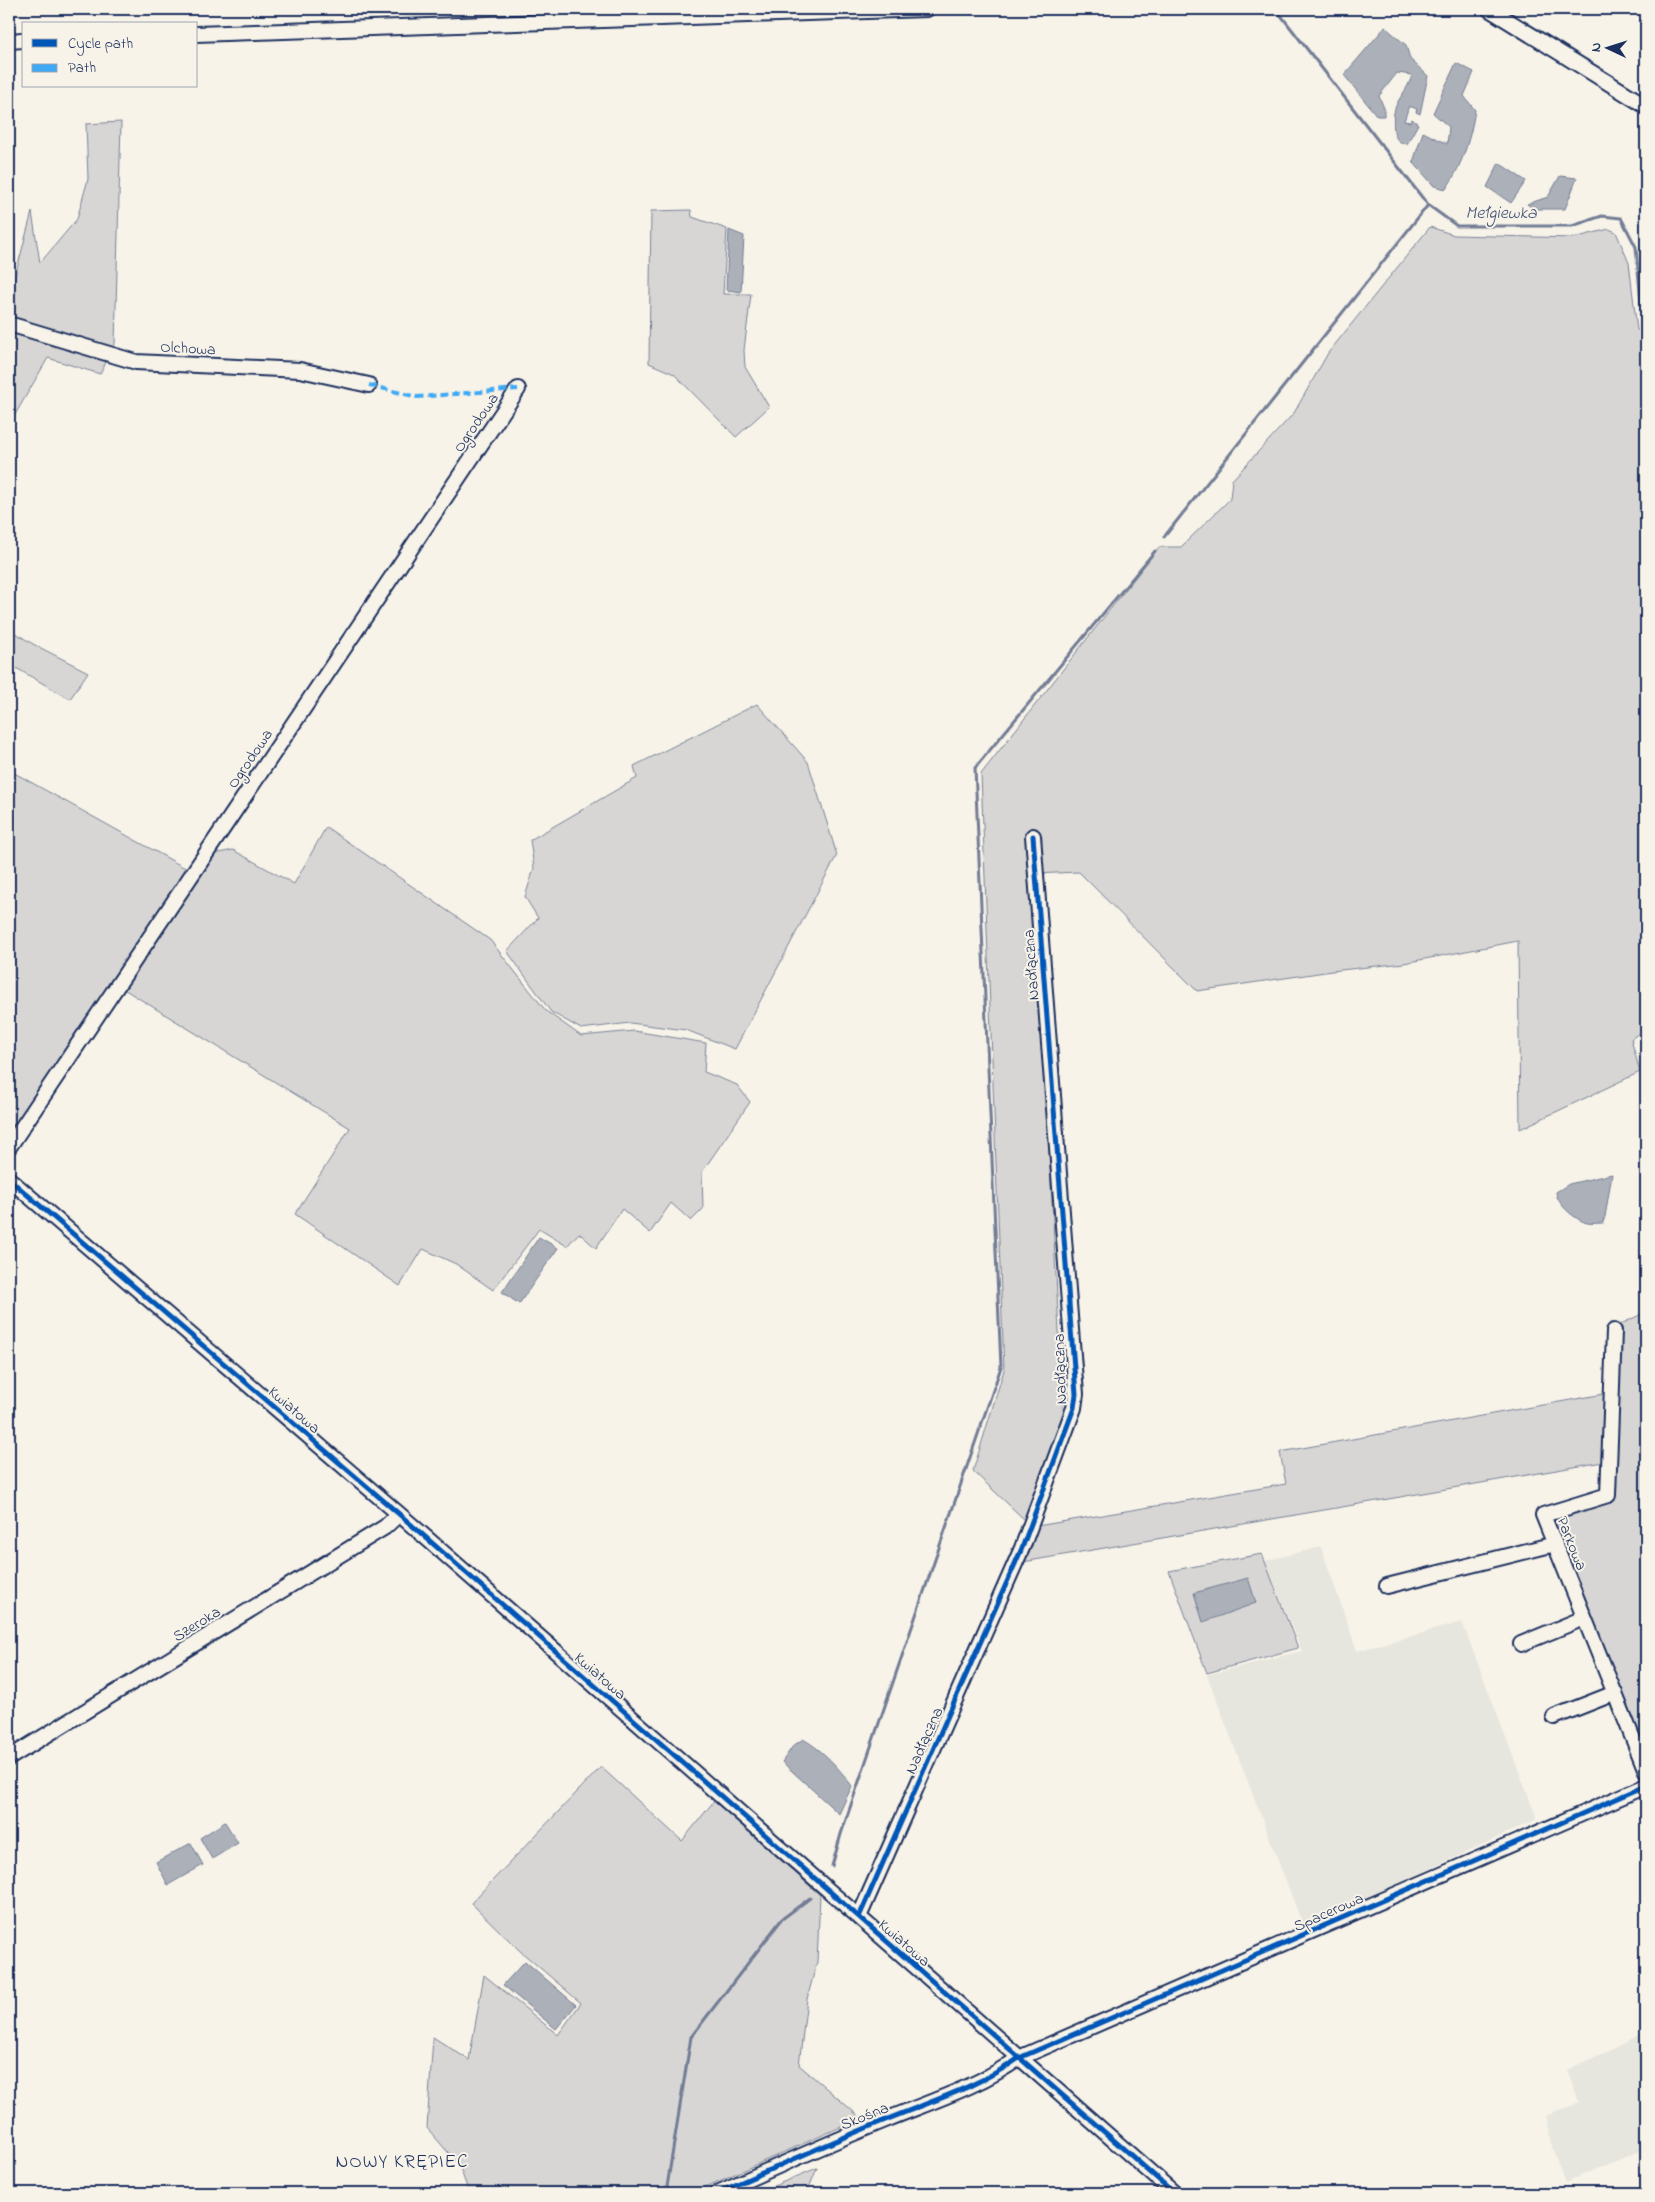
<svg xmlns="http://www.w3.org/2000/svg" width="1655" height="2202" font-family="'Indie Flower',sans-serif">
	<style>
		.built { fill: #e6e5de }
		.green { fill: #d7d6d4; stroke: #798299 }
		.water { fill: #acb0b9; stroke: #727c95 }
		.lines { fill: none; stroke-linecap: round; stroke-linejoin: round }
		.stream { stroke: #727c95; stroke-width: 3 }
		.minor-casing { stroke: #1b2f5e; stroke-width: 18 }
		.minor { stroke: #f7f3e8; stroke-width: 14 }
		.quiet { stroke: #3fa9f5; stroke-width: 4; stroke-dasharray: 8 4; stroke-linecap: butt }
		.cycleway-casing { stroke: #f7f3e8; stroke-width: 8 }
		.cycleway { stroke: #0057b8; stroke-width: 5 }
		.labels { text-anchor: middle; stroke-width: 4; stroke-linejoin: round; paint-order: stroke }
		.street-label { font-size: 16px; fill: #1b2f5e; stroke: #f7f3e8 }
		.water-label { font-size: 18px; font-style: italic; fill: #465679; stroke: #f7f3e8 }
		.quarter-label { font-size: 19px; letter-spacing: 1px; fill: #1b2f5e; stroke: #f7f3e8 }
	</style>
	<rect width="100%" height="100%" fill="#f7f3e8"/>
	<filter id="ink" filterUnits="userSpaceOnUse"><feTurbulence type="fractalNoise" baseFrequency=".02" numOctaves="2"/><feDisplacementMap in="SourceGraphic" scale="10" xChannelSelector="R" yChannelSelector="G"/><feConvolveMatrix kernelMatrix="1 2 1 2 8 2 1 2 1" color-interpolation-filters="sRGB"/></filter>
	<g filter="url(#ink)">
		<path class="built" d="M1321,1547L1357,1651L1462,1622L1537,1819L1304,1928L1207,1675L1302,1651L1264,1561Z
			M1646,2033V2148L1565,2183L1553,2150L1546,2115L1579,2102L1567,2070Z"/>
		<path class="green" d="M121,122L115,344L100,374L48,358L9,425V299L32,212L40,263L77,219L88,179L86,124Z
			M691,210L692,217L727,229L723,294H751L744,350L745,367L769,407L736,437L674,374L649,363L651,211Z
			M1430,227L1454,235L1574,238L1609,229L1616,232L1629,263L1637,330L1646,328V1028L1631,1039L1640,1072L1520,1129L1518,941L1404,963L1332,971L1197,991L1079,872L1034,874L1064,1422L1027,1522L973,1471L1004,1370L981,774L1159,547H1181L1230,499L1232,480L1294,413L1328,353Z
			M9,629L33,644L88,672L70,699L9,664Z
			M757,704L808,762L837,855L735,1049L686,1030L630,1023L581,1029L551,1012L507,951L538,918L525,897L534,868L530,840L637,778L634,766Z
			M9,770L187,869L31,1103L9,1140Z
			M326,827L490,940L546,1011L581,1036L634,1031L706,1043L704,1072L737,1085L750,1102L702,1172L703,1209L691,1221L671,1203L650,1233L622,1209L596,1248L579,1233L567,1246L539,1229L493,1290L456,1264L423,1249L400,1286L295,1214L350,1128L122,988L210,855L233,850L294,884Z
			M1646,1312V1755L1551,1517L1615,1498L1619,1325Z
			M1604,1394L1603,1462L1023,1562L1037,1526L1286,1484L1280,1452Z
			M1262,1554L1298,1648L1207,1673L1169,1571Z
			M601,1767L682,1841L714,1801L820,1895L817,1962L807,1999L799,2065L861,2118L692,2193H469L459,2165L427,2128L433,2037L469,2060L484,1975L558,2035L581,2003L519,1950L471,1903Z
			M817,2168L807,2193H757Z"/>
		<path class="water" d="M1385,27L1406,45L1410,59L1428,76L1420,114L1416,112L1417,109L1409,106L1404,121L1410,122L1412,119L1418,124L1407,144C1399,143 1395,139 1394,131C1390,99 1405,99 1412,75L1397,73L1379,96L1384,108V116H1377L1344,75Z
			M1456,63L1474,72L1464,96L1475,110C1471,137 1462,166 1446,189L1434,186L1413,162L1423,132L1447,144L1449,127L1433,113Z
			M1499,163L1526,181L1511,203L1487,187Z
			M1560,176L1577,178L1565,209H1534L1527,204L1548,197Z
			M729,230L744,236L741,292L726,290Z
			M1612,1174L1604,1223C1599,1223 1592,1224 1587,1223C1576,1220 1557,1205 1556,1192L1569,1184Z
			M539,1237L558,1248L519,1304L502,1292Z
			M1248,1578L1256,1603L1203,1622L1194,1593Z
			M803,1739C823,1750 839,1768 852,1786L839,1814L782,1762L793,1746Z
			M225,1822L238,1843L212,1859L200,1838Z
			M191,1843L203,1865L168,1885L156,1862Z
			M525,1961L576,2005L556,2029L503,1985Z"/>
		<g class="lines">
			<path class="stream" d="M1276,9L1428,205L1457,226H1572L1602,216L1621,218L1636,247L1646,360
				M1164,537L1428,205
				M832,1866L841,1834L1001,1367L975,768L1155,551
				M666,2193L691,2037L782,1919L810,1898"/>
			<g class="minor-casing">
				<path id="minor" d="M1489,9L1646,106
					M196,34L927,9
					M9,41L24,40
					M9,324L136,362L300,370L369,385
					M9,1147L518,389
					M9,1179L399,1514L1174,2193
					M1614,1331L1608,1495L1543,1515L1646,1771
					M1387,1586L1555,1544
					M1521,1644L1584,1618
					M1554,1717L1615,1693
					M9,1758L385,1527L399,1514
					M859,1917L1022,1548L1074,1408L1076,1394L1033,836
					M717,2193C774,2168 831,2142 888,2119C932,2101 980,2086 1019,2058L1646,1786"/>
			</g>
			<use href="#minor" class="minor"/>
			<path class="quiet" d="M369,385L417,397L518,389"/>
			<g class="cycleway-casing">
				<path id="cycleway" d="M9,1179L399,1514L1174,2193
					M859,1917L1022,1548L1074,1408L1076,1394L1033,836
					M717,2193C774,2168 831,2142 888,2119C932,2101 980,2086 1019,2058L1646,1786"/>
			</g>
			<use href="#cycleway" class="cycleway"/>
		</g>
	</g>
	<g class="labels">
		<g class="street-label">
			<text transform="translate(188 347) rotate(3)" y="6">Olchowa</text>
			<text transform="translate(475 422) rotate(-56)" y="6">Ogrodowa</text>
			<text transform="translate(249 758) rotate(-56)" y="6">Ogrodowa</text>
			<text transform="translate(1030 965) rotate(-94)" y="6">Nadłączna</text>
			<text transform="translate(1059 1369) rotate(-92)" y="6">Nadłączna</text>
			<text transform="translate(295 1409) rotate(41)" y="6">Kwiatowa</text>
			<text transform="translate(1573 1543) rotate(68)" y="6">Parkowa</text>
			<text transform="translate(196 1623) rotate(-32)" y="6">Szeroka</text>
			<text transform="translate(601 1675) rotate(41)" y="6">Kwiatowa</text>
			<text transform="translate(923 1740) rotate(-66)" y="6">Nadłączna</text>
			<text transform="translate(1328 1911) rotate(-24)" y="6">Spacerowa</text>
			<text transform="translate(905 1942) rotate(41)" y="6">Kwiatowa</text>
			<text transform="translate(864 2115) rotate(-22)" y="6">Skośna</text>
		</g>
		<g class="water-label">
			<text x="1501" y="218">Mełgiewka</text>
		</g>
		<g class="quarter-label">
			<text x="402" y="2167">NOWY KRĘPIEC</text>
		</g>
	</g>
	<rect width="1655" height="2202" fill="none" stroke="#f7f3e8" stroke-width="30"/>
	<rect x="15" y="15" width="1625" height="2172" fill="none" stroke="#1b2f5e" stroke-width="2" filter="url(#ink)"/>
	<rect x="22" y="22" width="175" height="65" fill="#f7f3e8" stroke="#9fa5b1"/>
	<rect x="32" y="39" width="25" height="8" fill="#0057b8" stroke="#9fa5b1"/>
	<text x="68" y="48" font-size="15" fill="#1b2f5e">Cycle path</text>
	<rect x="32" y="64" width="25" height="8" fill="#3fa9f5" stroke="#9fa5b1"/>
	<text x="68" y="72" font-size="15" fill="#1b2f5e">Path</text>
	<g transform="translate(1608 48) rotate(274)" stroke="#f7f3e8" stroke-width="4" paint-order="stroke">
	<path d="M0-4L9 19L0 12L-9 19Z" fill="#1b2f5e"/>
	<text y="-8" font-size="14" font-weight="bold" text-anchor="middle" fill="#1b2f5e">N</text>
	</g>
</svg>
